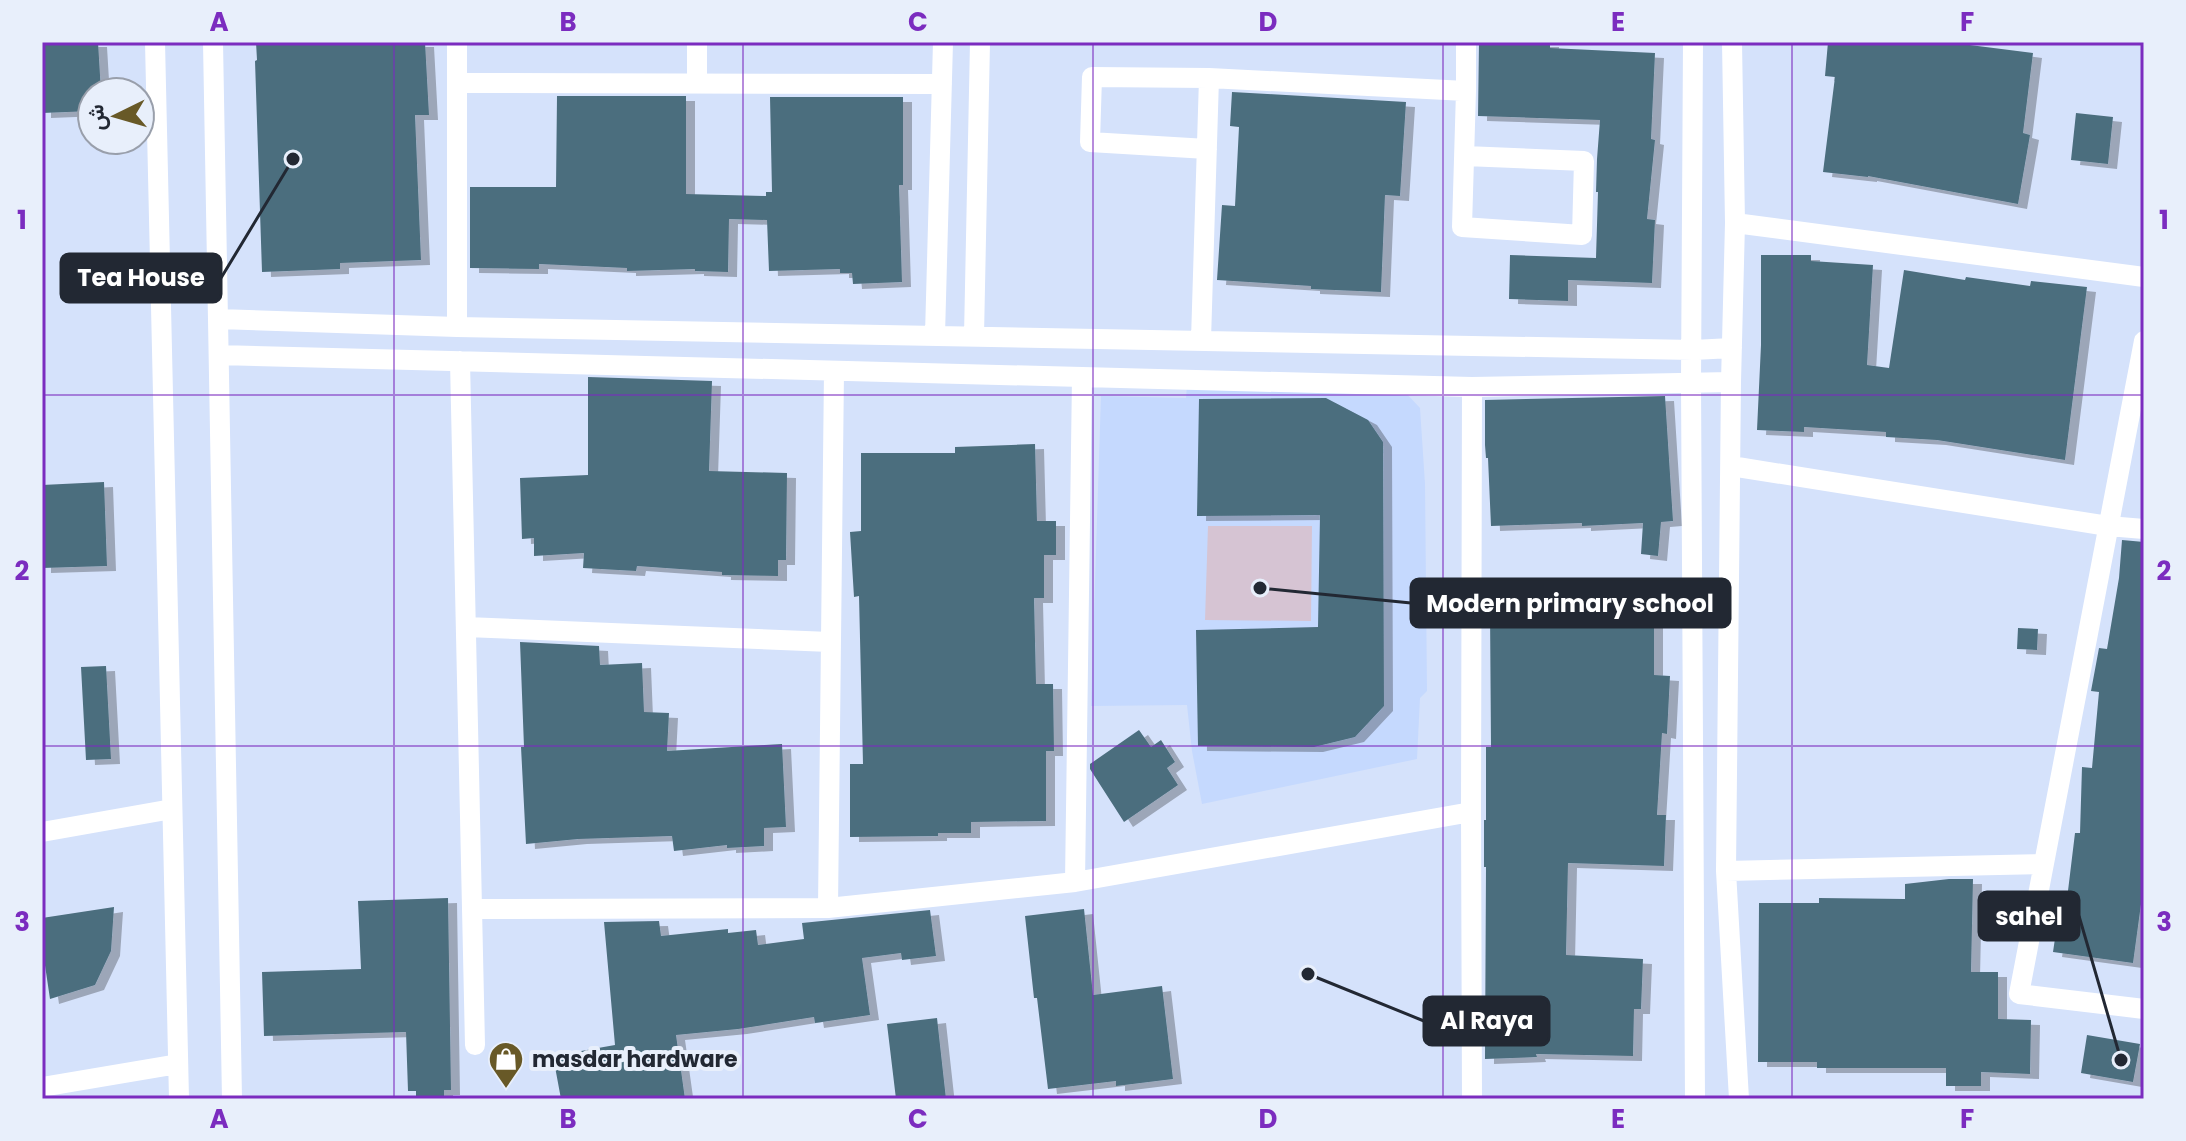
<svg xmlns="http://www.w3.org/2000/svg" width="2186" height="1141" font-family="Poppins,Vazirmatn,sans-serif">
	<style>
		.built { fill: #c5d9fe }
		.green { fill: #d6c4d3 }
		.building { fill: #4c6e7e; filter: url(#shadow) }
		.lines { fill: none; stroke-linecap: round; stroke-linejoin: round }
		.street { stroke: #fff; stroke-width: 20 }
		.grid { fill: none; stroke: #7b2cbf; stroke-width: 2; stroke-opacity: 0.55 }
		.labels { text-anchor: middle; stroke-width: 8; stroke-linejoin: round; paint-order: stroke }
		.poi-label { font-size: 22px; font-weight: bold; fill: #222833; stroke: #e8effb; text-anchor: start }
		.leader { fill: none; stroke: #222833; stroke-width: 3 }
		.callout-dot { fill: #222833; stroke: #e8effb; stroke-width: 3 }
		.callout { fill: #222833; stroke: #222833; stroke-width: 3 }
		.callout-label { font-size: 24px; text-anchor: middle; font-weight: bold; fill: #fff }
		.neatline { fill: none; stroke: #7b2cbf; stroke-width: 3 }
		.grid-label { font-size: 26px; text-anchor: middle; font-weight: bold; fill: #7b2cbf }
	</style>
	<defs>
		<filter id="shadow"><feDropShadow dx="9" dy="5" stdDeviation="0" flood-color="#0004"/></filter>
	</defs>
	<rect width="100%" height="100%" fill="#d5e2fb"/>
	<path class="built" d="M1187,385L1404,391L1420,408L1425,484L1427,691L1420,698L1417,759L1202,804L1192,751L1187,705L1091,706L1101,396L1186,398Z"/>
	<path class="green" d="M1208,526H1312L1311,621L1205,620Z"/>
	<path class="building" d="M42,42H98L101,92H92V111L42,113Z
		M256,42H425L429,115H415L421,260L340,263V269L262,272L255,61L257,60Z
		M1479,42H1550V48L1655,53L1651,139L1655,140L1647,219L1655,220L1652,283L1568,280V301L1509,299L1510,255L1596,258L1598,192H1596L1597,159L1600,120L1478,116Z
		M1828,42H1963L1962,44L2033,53L2023,133L2030,135L2018,204L1868,176V177L1823,172L1835,77L1825,76Z
		M1232,92L1406,102L1400,196L1385,195L1381,292L1311,289V286L1217,280L1222,205L1235,206L1239,127L1230,126Z
		M557,96H686V194L766,196V192H772L770,97H903V185H899L902,282L853,284L852,273H840V269L769,271L767,220L729,219L728,272L695,271V269L627,271V268L539,264V269L470,268V187H556Z
		M2076,113L2113,117L2108,164L2071,160Z
		M1761,255H1811V261L1873,265L1867,365L1889,368L1904,270L1965,280L1966,277L2030,286L2031,281L2087,287L2065,460L1937,440L1886,437V432L1804,427V432L1757,430L1761,345Z
		M588,377L712,381L709,471L787,473L786,560H778V576L722,575V572L637,566L636,571L583,568L584,553L534,556V538L522,539L520,478L588,475Z
		M1665,396L1673,521L1661,522L1658,556L1641,554L1643,523L1582,526V523L1491,526L1488,458H1486L1485,445V400Z
		M1326,398L1368,420L1383,442L1384,706L1355,737L1314,747L1198,746L1196,630L1318,627L1320,515L1197,516L1199,399Z
		M1035,444L1037,521H1056V555H1044V598H1034L1036,684H1053L1054,751H1046V821L971,822V833H938V836L850,837V764H863L859,596L854,597L850,532L861,531V453H955V447Z
		M104,482L107,566L42,568V485Z
		M2122,540L2144,542V882L2133,963L2053,952L2061,898L2067,899L2075,833H2080L2082,767L2092,768L2099,692L2091,691L2099,648L2107,649L2119,578Z
		M1584,606H1654V675L1670,676L1667,734L1662,733L1657,815H1666L1664,866L1568,863L1566,955L1643,959L1641,1009H1634L1633,1056L1536,1054L1537,1057L1485,1059L1486,867H1484V820H1486V747H1491L1490,610L1584,608Z
		M2018,628L2038,629L2037,650L2017,649Z
		M520,642L599,646L600,665L642,663L644,712L669,713L667,751L782,744L786,827L764,828V846L727,848V845L674,851L672,836L578,839L526,844L521,747H524Z
		M106,666L111,759L86,760L81,667Z
		M1139,730L1151,747L1161,740L1175,762L1167,768L1178,785L1124,822L1090,769V764Z
		M1949,879H1973L1971,972H1998V1019L2031,1020L2030,1074L1981,1072V1086H1946V1068H1817V1062H1758L1759,903H1819V898L1905,899V884Z
		M448,898L451,1090H444V1099H416V1091H408L406,1032L264,1036L262,972L361,969L358,901Z
		M114,907L111,951L95,985L50,999L42,945V918Z
		M1084,909L1093,995L1162,986L1173,1079L1116,1086V1081L1048,1089L1037,998H1034L1025,916Z
		M930,910L936,956L902,960L901,953L862,958L870,1015L815,1023L814,1017L738,1029L676,1035L685,1099H561L553,1056L615,1045L604,922L659,921L661,936L728,929V933L756,930L758,945L804,939L802,923Z
		M937,1018L946,1099H896L887,1024Z
		M2087,1035L2140,1044L2133,1082L2081,1073Z"/>
	<g class="lines">
		<path class="street" d="M155,42L179,1099
			M213,42L232,1099
			M697,42V83
			M1466,42V91
			M1693,42L1691,383L1695,1099
			M1732,42L1735,223L1731,382L1726,871L1739,1099
			M457,83L942,84
			M1207,149L1090,142L1092,77L1209,78
			M1735,223L2144,277
			M218,319L457,327L1693,350L1732,348
			M457,327V42
			M935,335L943,42
			M974,336L980,42
			M1201,340L1209,78L1466,91L1462,227L1582,235L1584,161L1465,156
			M2144,341L2019,994L2144,1009
			M219,355L1472,387L1731,382
			M460,361L475,1045
			M1472,387L1471,812L1472,1099
			M1731,466L2108,526L2144,529
			M466,627L830,642
			M42,832L172,809
			M1726,871L2043,864
			M1075,882L1082,377
			M828,908L834,371
			M472,909L828,908L1075,882L1471,812
			M42,1087L178,1064"/>
	</g>
	<path class="grid" d="M394,42V1099M743,42V1099M1093,42V1099M1443,42V1099M1792,42V1099M42,395H2144M42,746H2144"/>
	<defs>
		<g id="shop-pin" transform="scale(1.8)"><path d="M0 17L-7.5 6A9.5 9.5 0 1 1 7.5 6Z" fill="#685927" stroke="#e8effb"/><path d="M-5-2.5h2.3a2.7 3.5 0 0 1 5.4 0H5L5.5 6h-11ZM-1.5-2.5h3a1.5 2.3 0 0 0-3 0Z" fill="#fff"/></g>
	</defs>
	<g fill-rule="evenodd">
		<use href="#shop-pin" x="506" y="1059"/>
	</g>
	<g class="labels">
		<g class="poi-label">
			<text x="532" y="1067">masdar hardware</text>
		</g>
	</g>
	<path class="leader" d="M293 159L221 278M1260 588L1411 603M2121 1060L2079 916M1308 974L1424 1021"/>
	<g class="callout-dot">
		<circle cx="293" cy="159" r="8"/>
		<circle cx="1260" cy="588" r="8"/>
		<circle cx="2121" cy="1060" r="8"/>
		<circle cx="1308" cy="974" r="8"/>
	</g>
	<g class="callout">
		<rect x="61" y="254" width="160" height="48" rx="8"/>
		<rect x="1411" y="579" width="319" height="48" rx="8"/>
		<rect x="1979" y="892" width="100" height="48" rx="8"/>
		<rect x="1424" y="997" width="125" height="48" rx="8"/>
	</g>
	<g class="callout-label">
		<text x="141" y="286">Tea House</text>
		<text x="1570" y="612">Modern primary school</text>
		<text x="2029" y="925">sahel</text>
		<text x="1487" y="1029">Al Raya</text>
	</g>
	<rect width="2186" height="1141" fill="none" stroke="#e8effb" stroke-width="88"/>
	<g transform="translate(116 116) rotate(265)"><circle r="38" fill="#e8effb" stroke="#999fab" stroke-width="2"/>
	<path d="M0-6L14 30L0 20L-14 30Z" fill="#685927"/>
	<text y="-12" font-size="22" font-weight="bold" text-anchor="middle" fill="#222833">ش</text>
	</g>
	<rect x="44" y="44" width="2098" height="1053" class="neatline"/>
	<g class="grid-label">
		<text x="219" y="31">A</text>
		<text x="568" y="31">B</text>
		<text x="918" y="31">C</text>
		<text x="1268" y="31">D</text>
		<text x="1618" y="31">E</text>
		<text x="1967" y="31">F</text>
		<text x="22" y="229">1</text>
		<text x="2164" y="229">1</text>
		<text x="22" y="580">2</text>
		<text x="2164" y="580">2</text>
		<text x="22" y="931">3</text>
		<text x="2164" y="931">3</text>
		<text x="219" y="1128">A</text>
		<text x="568" y="1128">B</text>
		<text x="918" y="1128">C</text>
		<text x="1268" y="1128">D</text>
		<text x="1618" y="1128">E</text>
		<text x="1967" y="1128">F</text>
	</g>
</svg>
